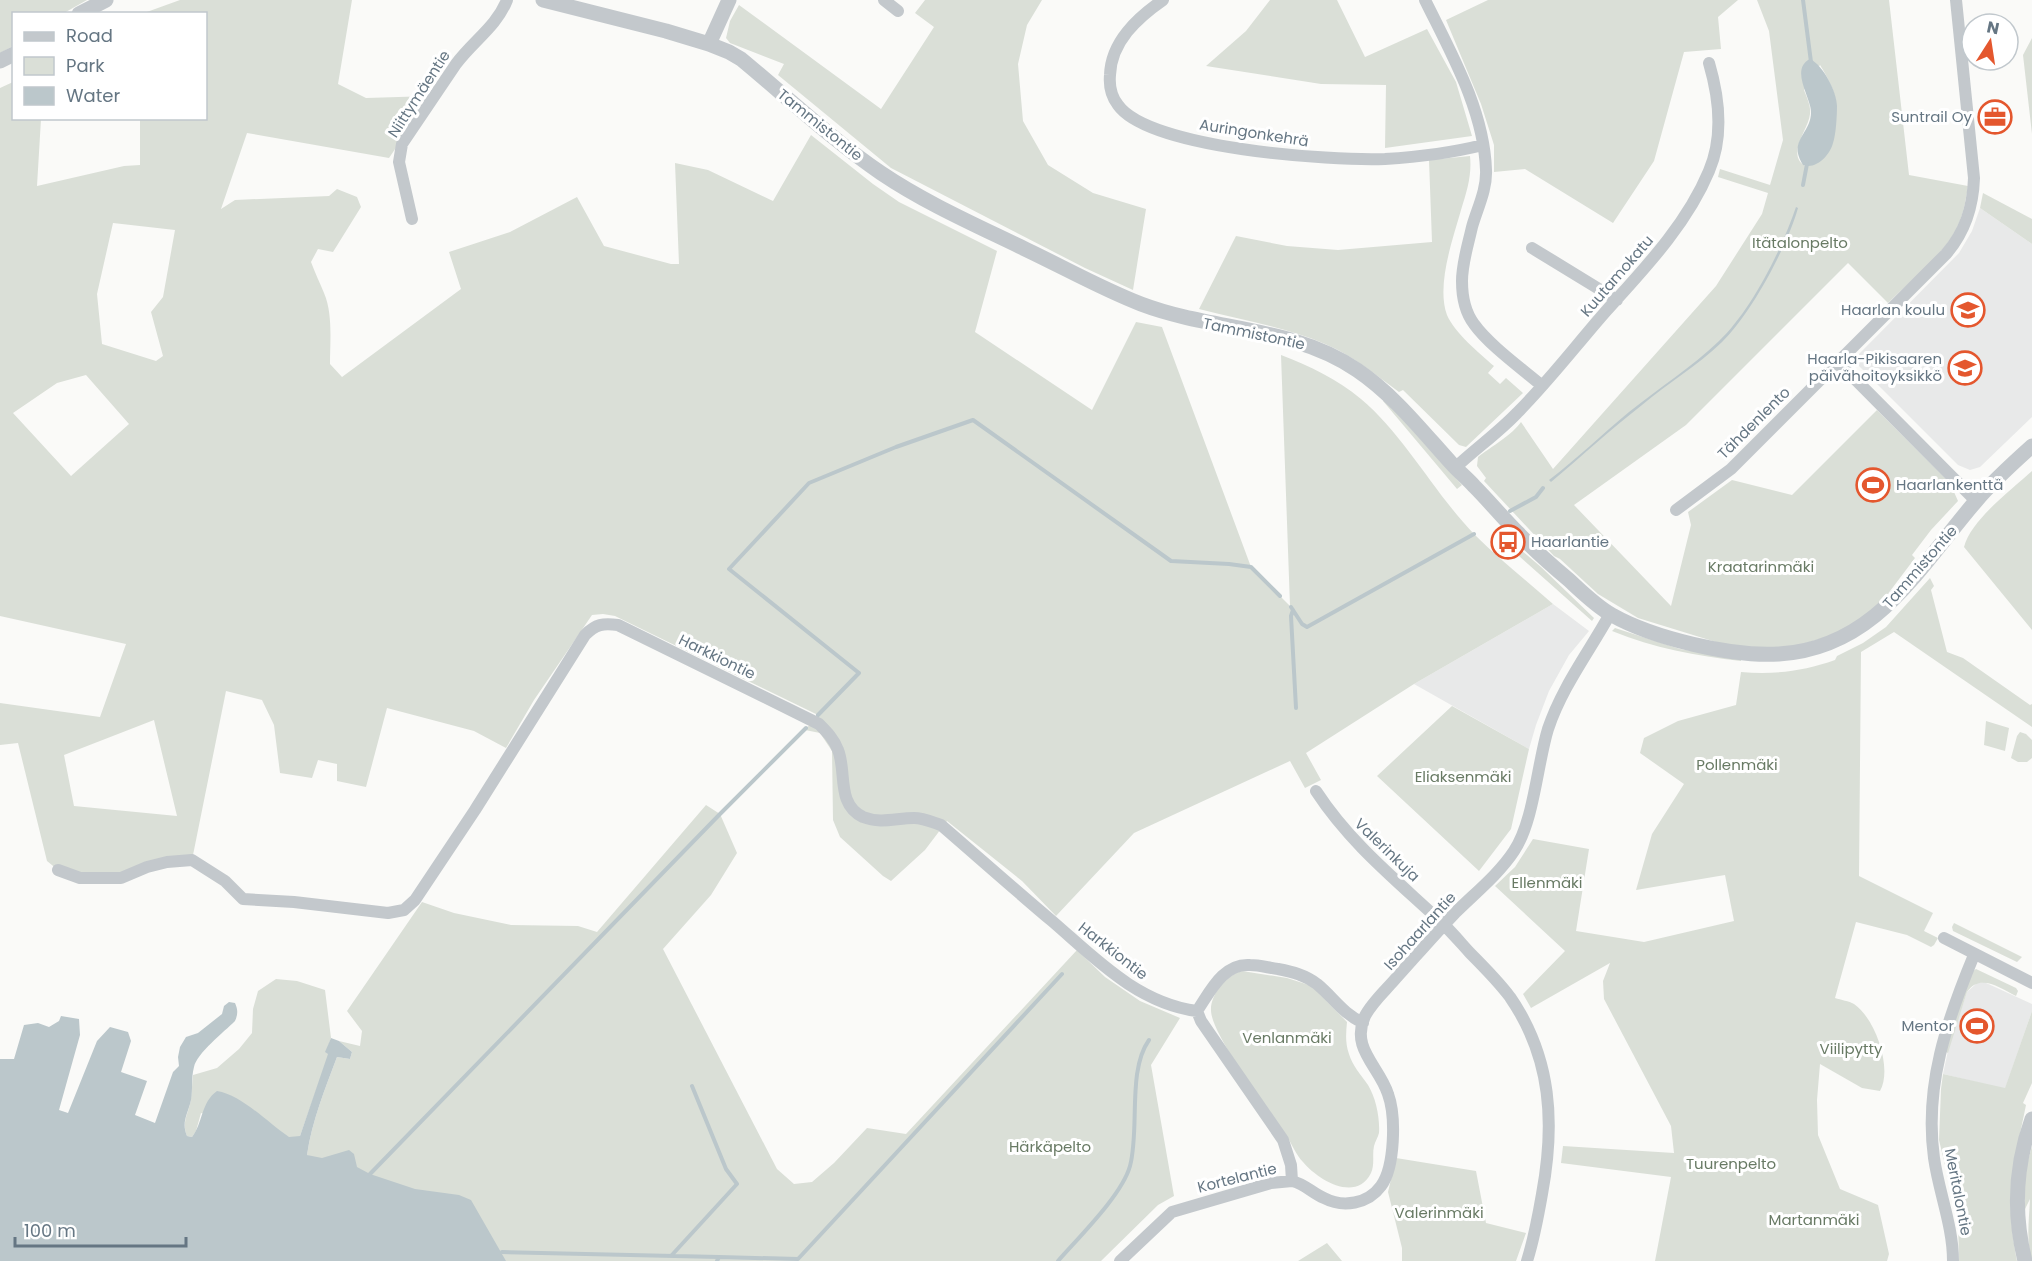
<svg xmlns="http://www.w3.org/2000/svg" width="2032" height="1261" font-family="Poppins,sans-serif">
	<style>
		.built { fill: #e8e9e9 }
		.green { fill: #dadfd7; fill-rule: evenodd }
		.water { fill: #bbc7cb }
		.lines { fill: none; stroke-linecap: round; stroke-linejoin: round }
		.stream { stroke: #bbc7cb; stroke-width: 4 }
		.minor { stroke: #c3c8cc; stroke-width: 12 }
		.tertiary { stroke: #c3c8cc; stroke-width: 15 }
		.labels { text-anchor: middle; stroke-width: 6; stroke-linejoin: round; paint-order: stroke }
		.street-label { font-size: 15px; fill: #657683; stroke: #fff }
		.poi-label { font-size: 15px; fill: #657683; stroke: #fff; text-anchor: end }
		.park-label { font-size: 15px; fill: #687a64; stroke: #fff }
	</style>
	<rect width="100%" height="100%" fill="#fafaf8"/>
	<path class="built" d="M1980,208L2032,244V417L1980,467L1970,470L1958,465L1859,366L1857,360L1859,354L1959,253L1972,231Z
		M1553,604L1589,631L1569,655L1549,691L1536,725L1529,749L1414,684Z
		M1984,982L2032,1004V1011L2005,1089L1943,1074L1949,1046L1967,992L1977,983Z"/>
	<path class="green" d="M0,0H87L64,13L14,14L13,46L0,53Z
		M180,0H352L338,84L366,98L431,96L389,158L247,133L221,209L235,200L329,196L337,189L357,197L361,207L333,252L318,249L311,262C315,273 320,283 324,293C333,314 330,341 330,364L342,377L461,289L449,252L510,232L577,197L604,246L671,264H679L675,163L708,170L773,201L811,135L873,184L899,202L997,251L975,332L1092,410L1136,322L1162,327L1251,567L1290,606L1281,355C1310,366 1337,379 1361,399C1405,436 1434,493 1475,535C1499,559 1527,581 1553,604L1414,684L1306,753L1321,780L1305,788L1290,761L1134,833L1056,916L1022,881L947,821L925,850L891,881L883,876L840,837L833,820L832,751L820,733L805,730L818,715L615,616L603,614L592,615L534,700L506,748L474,731L387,708L366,787L337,781V764L318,760L312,778L280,773L274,725L262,700L226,691L192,860L121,878L58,870L47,861L18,743L0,745V703L100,717L126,644L0,616V88L13,82L14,118L41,119L37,186L124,166L140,165V119L206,118V14L144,13ZM113,223L175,230L163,297L151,312L163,356L156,361L102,344L97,294ZM86,375L129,424L71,476L13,413L57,383ZM154,720L177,816L74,806L64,755Z
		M925,0H1042L1027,25L1018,64L1023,121L1048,165L1093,193L1146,209L1133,290L1085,268L891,168L778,75L784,64L730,43L726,38L730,21L739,5L881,109L934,27L915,13Z
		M1270,0H1337L1365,57L1427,29L1456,82L1472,136L1385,148L1386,85L1321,84L1206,66L1246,31Z
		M1488,0H1738L1718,17L1721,49L1684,52L1654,161L1613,223L1525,169L1494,172V145L1481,104L1446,20Z
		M1757,0H1889L1909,175L1968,186C1966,199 1964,211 1959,223C1947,253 1911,280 1888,303L1848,263L1686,425L1574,505L1671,606L1691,525L1688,512L1732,480L1792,495L1877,410L1956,489L1954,492L1958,501L1931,530L1912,555L1915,558L1878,607L1843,632L1786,649L1732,647L1638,618L1598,594L1560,559L1554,556L1484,481L1486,478L1477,466L1478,457C1491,447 1513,434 1521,422L1553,469L1716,286L1762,214L1768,193L1718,177L1720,169L1770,185L1783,140L1769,31ZM1820,65C1850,113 1834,123 1807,167C1784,156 1809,129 1810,114C1811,106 1807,98 1804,90Z
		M2032,38V134L2023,55Z
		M1470,156C1472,175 1467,191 1461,210C1453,239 1436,285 1447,315C1454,332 1480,354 1494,366L1488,373L1500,384L1506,378L1523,393L1466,447L1459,445L1403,390L1399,392C1376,375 1352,355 1325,344C1285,327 1241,320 1199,309L1236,236L1287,246L1338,250L1432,242L1429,160Z
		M1983,193L2032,219V244L1980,208Z
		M1384,399L1462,485L1457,489L1383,401Z
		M2032,471V630L1964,547C1971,520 2011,490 2032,471Z
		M1515,545L1541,567L1594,618L1592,621L1511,549Z
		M1930,578L1934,586L1931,590L1947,652L1963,658L2030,705L2032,704V727L1894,632L1861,652L1859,876L1933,913L1924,931L1938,938L1934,945L1931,947L1907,935L1856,922L1835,998C1841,1000 1849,1001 1854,1004C1875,1018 1893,1068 1880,1091L1862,1088L1820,1064L1817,1100L1818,1135L1840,1189L1878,1205L1889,1254L1887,1261H1655L1671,1177L1561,1163L1563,1146L1674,1153L1671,1126L1604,999L1603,981L1610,963L1531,1008L1523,994L1565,951L1495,886L1515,867L1533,839L1589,849L1576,931L1644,942L1734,921L1725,875L1636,890L1652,834L1684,784L1640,753L1644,738L1678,721L1736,705L1741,672C1774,675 1804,671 1835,660L1837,656L1863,643L1886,627Z
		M1615,628L1680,649L1741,659V661C1696,656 1654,648 1612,631Z
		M1452,706L1529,749L1511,829L1479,871L1377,776Z
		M1986,721L2009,728L2005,751L1984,745Z
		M2020,732L2026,734L2032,740V758L2027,762H2018L2011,758L2017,736Z
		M706,805L720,814L737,853L711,895L663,949L777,1169L794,1184L812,1182L834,1163L867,1128L906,1134L1077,950L1105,977L1140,1001L1180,1018L1151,1065L1174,1196L1158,1205L1101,1261H497L307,1155C312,1121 325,1089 337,1057L350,1059L352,1052L339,1041L360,1046L362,1031L347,1011L422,902L454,913L511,925L578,926L597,932Z
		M1954,923L2022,957L2017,962L1953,931L1952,927Z
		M1976,969L2016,988L2018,991L2016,996C2000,988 1980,973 1967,992L1948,1053L1944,1051L1950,1031L1973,971Z
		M1242,971L1287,978L1312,986L1347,1022C1346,1033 1345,1043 1349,1054C1352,1065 1361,1075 1368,1085C1376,1098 1380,1118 1379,1133C1378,1137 1375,1142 1374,1146C1372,1155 1375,1164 1371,1173C1356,1203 1318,1180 1303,1162C1296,1155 1292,1144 1286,1135C1270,1111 1212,1036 1211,1011C1210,995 1226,975 1242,971Z
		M276,979L297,981L325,990L331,1038L326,1052L329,1054L300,1136L293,1145L201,1113L196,1131L192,1137L187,1136C181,1122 189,1113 191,1099C192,1091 192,1083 193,1075L217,1068L239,1049L252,1033L253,1009L258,991Z
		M2032,1011V1083L2023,1103L2026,1105C2020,1135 2012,1166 2011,1196C2010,1218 2013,1240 2017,1261H1959L1958,1219L1939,1140L1941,1089L1943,1074L2005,1088Z
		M2032,1146V1261C2026,1241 2029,1220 2030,1199L2025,1209V1172Z
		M1396,1158L1476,1171L1486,1223L1526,1233L1516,1261H1402V1248L1388,1192Z
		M1327,1243L1342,1261H1298Z"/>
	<path class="water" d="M1810,59C1823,65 1837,92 1837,106C1837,115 1836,135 1833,143C1830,155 1816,170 1803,165C1787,140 1812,134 1811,111C1810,96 1790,69 1810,59Z
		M1796,207L1798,208C1787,247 1751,314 1722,342C1697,366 1668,383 1642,405C1611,429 1582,456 1551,482L1549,480C1577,459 1602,434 1629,412C1659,388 1692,367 1719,341C1751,311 1782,249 1796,207Z
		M229,1002L235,1003C238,1010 238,1014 235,1021C224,1032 197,1053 194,1067C191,1078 193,1089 191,1100C188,1114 181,1122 187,1136L192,1137C203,1123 201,1102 217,1091C242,1095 268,1123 289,1137L300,1136L328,1054L325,1052L331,1038L339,1041L352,1052L350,1059L337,1057C325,1089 312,1121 307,1155L322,1158L349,1150L354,1154L357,1167L370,1174L415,1189L459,1195L471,1200L506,1261H0V1059H14L24,1025L38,1023L49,1027L59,1021L61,1016L79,1019L80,1035L59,1110L68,1113L97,1041L110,1027L128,1032L131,1041L121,1072L147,1081L135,1115L155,1123L173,1072L179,1066L178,1057L180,1047L186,1037L198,1033L222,1014L224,1006Z"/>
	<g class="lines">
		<path class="stream" d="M1803,0L1811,62
			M1803,185L1807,164
			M1510,511L1536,497L1543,488
			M1291,607L1302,624L1307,627L1474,534
			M1293,610L1291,616L1296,708
			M818,715L859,673L729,569L809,483L896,447L973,420L1171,561L1229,564L1251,567L1280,596
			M370,1174L720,814L806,728
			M502,1252L719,1257L717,1261
			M671,1256L737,1184L726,1169L692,1086
			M719,1257L798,1259L1062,974
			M1058,1261C1079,1237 1122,1195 1130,1166C1140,1129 1127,1071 1149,1040"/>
		<path class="minor" d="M884,0L898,11
			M1163,0C1137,18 1111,42 1110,75C1109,86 1111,96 1118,105C1149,149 1332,161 1385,159C1418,157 1451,153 1483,145
			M1425,0C1451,53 1484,110 1486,170C1487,190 1477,209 1472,227C1468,245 1462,263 1462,281C1462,296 1465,312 1474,324C1489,345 1521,368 1541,385
			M412,219L399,162L402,144L456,64C472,42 497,26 507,0
			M1532,248L1617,300
			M1838,362L1976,501
			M1455,468C1475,449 1498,433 1517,413C1549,381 1577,344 1607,310C1645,268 1687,224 1709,171C1724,136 1719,97 1709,63
			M1676,510L1731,469L1946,254C1965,232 1973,208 1974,178L1956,0
			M1316,791C1350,843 1395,879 1439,920C1450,930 1460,942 1470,953C1484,967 1498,981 1510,997C1552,1058 1555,1124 1542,1194C1538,1217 1534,1239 1527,1261
			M58,870L80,878H121L147,867L167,862L192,860L225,881L243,899L294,902L388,913L404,910L415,900L475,810L585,635C596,624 603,623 618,625L819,724C827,732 834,739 838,750C847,772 836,804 863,817C881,824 896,818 914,818C923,818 932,822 941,825C978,857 1014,889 1052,921C1095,958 1137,1003 1197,1011C1210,992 1223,963 1250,965C1260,965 1269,968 1278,969C1293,972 1305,975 1317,984C1334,998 1342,1013 1363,1023
			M1944,938L2032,983
			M1292,1181C1305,1184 1312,1193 1324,1198C1343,1208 1368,1204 1381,1186C1395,1167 1396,1116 1388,1094C1379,1066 1350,1048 1365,1016C1372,1002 1387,989 1397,977C1416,956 1435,934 1455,913C1474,894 1499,874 1514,851C1534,821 1537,765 1548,729C1562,687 1589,652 1610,614
			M1120,1261L1172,1212L1271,1183L1292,1181L1291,1165L1283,1140L1201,1021L1197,1011
			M1953,1261C1953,1226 1939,1193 1934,1158C1924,1086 1947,1020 1974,955"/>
		<path class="tertiary" d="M543,0L666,31L709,44L729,52L741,59C787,97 831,139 881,173C927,204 978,226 1027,250C1065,268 1102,289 1141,304C1212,331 1293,326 1357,370C1394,395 1422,431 1452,464C1459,472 1467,478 1474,486C1489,501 1502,517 1517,532C1533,549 1551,565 1569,580C1582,592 1596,606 1612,615C1653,638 1731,657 1779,654C1876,648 1919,567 1976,501C1993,481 2013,463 2032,446
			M79,14L106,0
			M709,44L729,0
			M0,61L14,54
			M2025,1261C2013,1213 2015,1166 2032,1119"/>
	</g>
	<defs>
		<g id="office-ring" transform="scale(1.725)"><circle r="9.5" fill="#fff" stroke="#e4572e" stroke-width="1.5"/><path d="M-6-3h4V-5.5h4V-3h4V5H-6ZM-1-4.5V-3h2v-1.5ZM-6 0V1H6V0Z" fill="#e4572e"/></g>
		<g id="school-ring" transform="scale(1.725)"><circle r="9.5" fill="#fff" stroke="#e4572e" stroke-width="1.5"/><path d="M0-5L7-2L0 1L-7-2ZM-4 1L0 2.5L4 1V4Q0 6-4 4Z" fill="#e4572e"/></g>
		<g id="stadium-ring" transform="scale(1.725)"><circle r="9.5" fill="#fff" stroke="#e4572e" stroke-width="1.5"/><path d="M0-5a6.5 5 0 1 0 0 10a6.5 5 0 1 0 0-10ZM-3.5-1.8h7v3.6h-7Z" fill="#e4572e"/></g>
		<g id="bus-ring" transform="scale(1.725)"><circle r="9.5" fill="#fff" stroke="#e4572e" stroke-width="1.5"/><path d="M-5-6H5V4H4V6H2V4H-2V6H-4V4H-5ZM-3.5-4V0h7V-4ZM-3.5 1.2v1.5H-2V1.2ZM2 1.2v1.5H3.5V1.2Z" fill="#e4572e"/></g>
	</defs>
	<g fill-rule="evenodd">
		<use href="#office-ring" x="1995" y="117"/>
		<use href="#school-ring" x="1968" y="310"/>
		<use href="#school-ring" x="1965" y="368"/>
		<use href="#stadium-ring" x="1873" y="485"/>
		<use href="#bus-ring" x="1508" y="542"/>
		<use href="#stadium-ring" x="1977" y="1026"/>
	</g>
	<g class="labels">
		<g class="street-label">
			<text transform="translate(419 94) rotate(-57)" y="5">Niittymäentie</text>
			<text transform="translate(820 125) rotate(39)" y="5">Tammistontie</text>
			<text transform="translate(1254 133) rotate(9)" y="5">Auringonkehrä</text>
			<text transform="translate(1617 276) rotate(-49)" y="5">Kuutamokatu</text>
			<text transform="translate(1254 334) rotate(12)" y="5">Tammistontie</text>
			<text transform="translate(1754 423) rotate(-45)" y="5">Tähdenlento</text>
			<text transform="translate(1920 567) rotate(-49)" y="5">Tammistontie</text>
			<text transform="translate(717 657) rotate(26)" y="5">Harkkiontie</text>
			<text transform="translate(1387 850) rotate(44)" y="5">Valerinkuja</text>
			<text transform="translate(1420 931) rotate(-48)" y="5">Isohaarlantie</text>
			<text transform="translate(1113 951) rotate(38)" y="5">Harkkiontie</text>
			<text transform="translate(1237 1178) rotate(-14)" y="5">Kortelantie</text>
			<text transform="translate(1958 1192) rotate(79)" y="5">Meritalontie</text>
		</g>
		<g class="poi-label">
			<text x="1972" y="122">Suntrail Oy</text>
			<text x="1945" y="315">Haarlan koulu</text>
			<text x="1942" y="364">Haarla-Pikisaaren<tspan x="1942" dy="17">päivähoitoyksikkö</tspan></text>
			<text x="1896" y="490" text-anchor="start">Haarlankenttä</text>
			<text x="1531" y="547" text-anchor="start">Haarlantie</text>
			<text x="1954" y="1031">Mentor</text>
		</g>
		<g class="park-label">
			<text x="1800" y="248">Itätalonpelto</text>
			<text x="1761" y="572">Kraatarinmäki</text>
			<text x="1737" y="770">Pollenmäki</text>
			<text x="1463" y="782">Eliaksenmäki</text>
			<text x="1547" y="888">Ellenmäki</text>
			<text x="1287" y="1043">Venlanmäki</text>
			<text x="1851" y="1054">Viilipytty</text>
			<text x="1050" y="1152">Härkäpelto</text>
			<text x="1731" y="1169">Tuurenpelto</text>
			<text x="1439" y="1218">Valerinmäki</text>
			<text x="1814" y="1225">Martanmäki</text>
		</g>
	</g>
	<rect x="12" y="12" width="195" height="108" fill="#ffffff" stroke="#c1c8cd" stroke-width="1.5"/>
	<rect x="24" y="32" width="30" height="9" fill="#c3c8cc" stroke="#c1c8cd" stroke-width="1.5"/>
	<text x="66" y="42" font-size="18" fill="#657683">Road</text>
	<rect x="24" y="57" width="30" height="18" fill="#dadfd7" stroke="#c1c8cd" stroke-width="1.5"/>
	<text x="66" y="72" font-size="18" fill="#657683">Park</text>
	<rect x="24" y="87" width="30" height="18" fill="#bbc7cb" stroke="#c1c8cd" stroke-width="1.5"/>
	<text x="66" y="102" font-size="18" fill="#657683">Water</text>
	<g transform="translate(1990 42) rotate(12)"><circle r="28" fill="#ffffff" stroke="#c1c8cd" stroke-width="1.5"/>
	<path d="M0-4.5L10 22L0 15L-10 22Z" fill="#e4572e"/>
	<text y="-9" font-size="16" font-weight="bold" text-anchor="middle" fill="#657683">N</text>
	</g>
	<path d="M15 1237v9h171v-9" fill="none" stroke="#657683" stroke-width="3"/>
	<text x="24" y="1237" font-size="18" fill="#657683" stroke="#ffffff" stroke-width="4.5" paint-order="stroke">100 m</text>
</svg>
